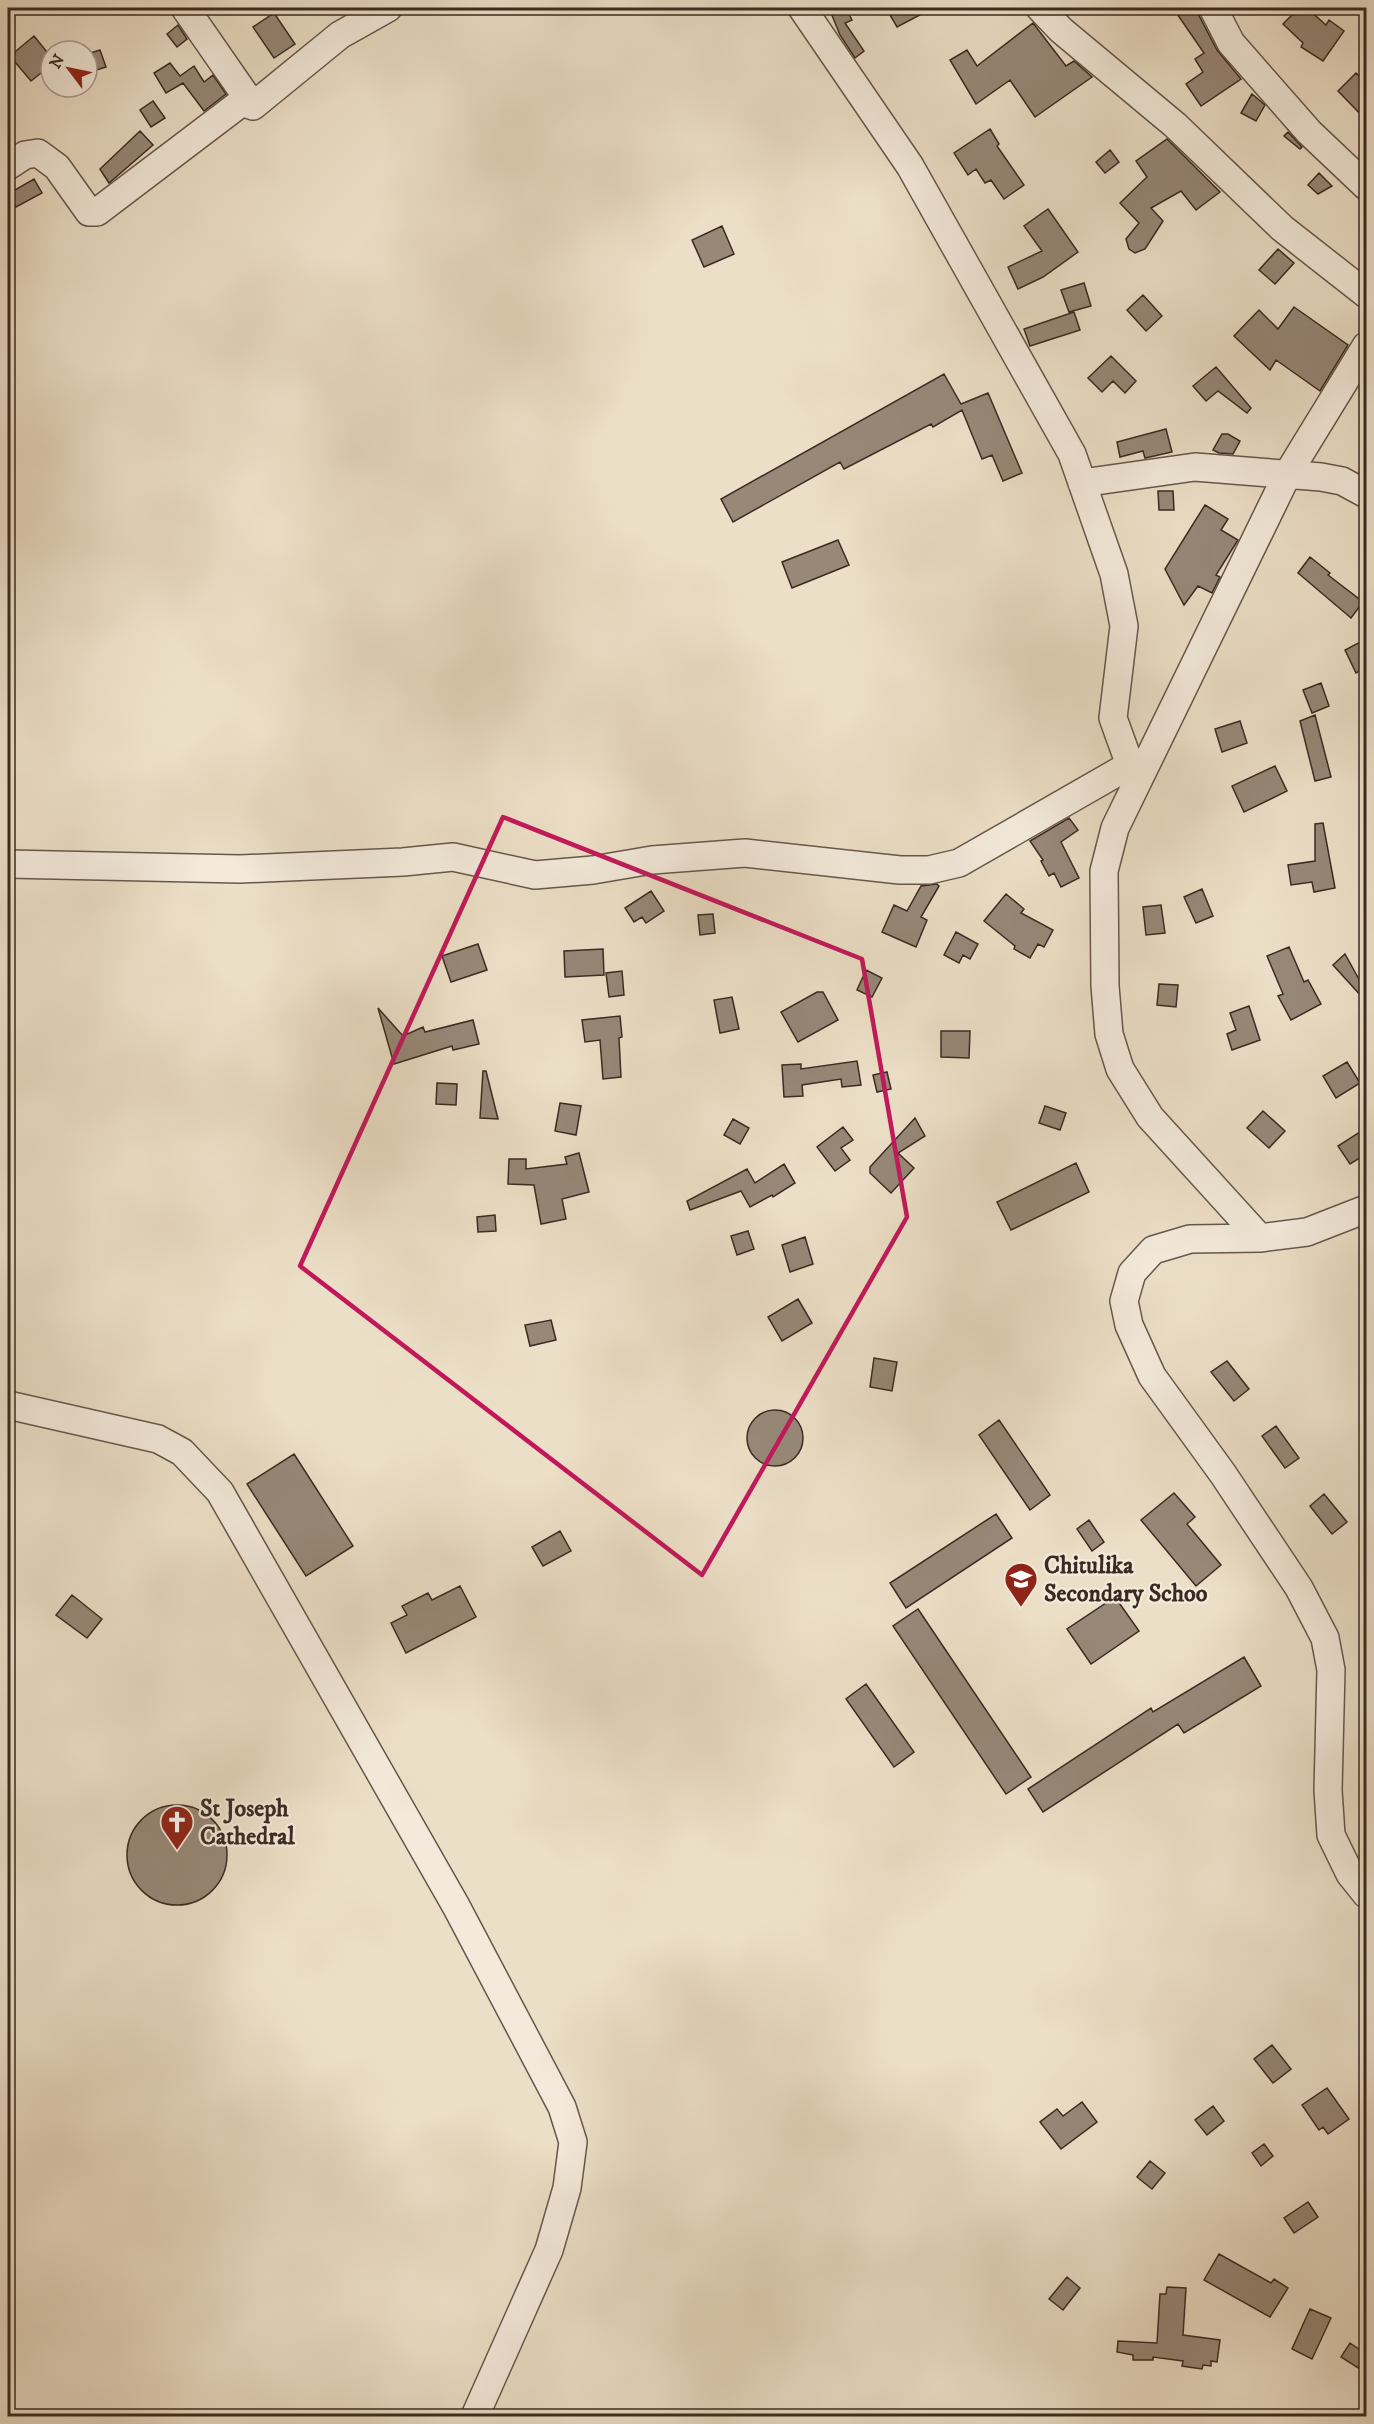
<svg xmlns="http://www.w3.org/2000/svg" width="1374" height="2424" font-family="'IM FELL DW Pica',serif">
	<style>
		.building { fill: #978878; stroke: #3b2a22; stroke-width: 1.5 }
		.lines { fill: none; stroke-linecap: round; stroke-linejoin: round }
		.minor-casing { stroke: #67574b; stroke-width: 30 }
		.minor { stroke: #f3eadb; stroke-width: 27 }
		.marked { fill: none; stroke: #c2185b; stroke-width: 4.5; stroke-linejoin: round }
		.labels { text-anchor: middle; stroke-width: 4.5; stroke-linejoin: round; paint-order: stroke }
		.poi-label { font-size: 24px; font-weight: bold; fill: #3b2a22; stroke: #f3eadb; text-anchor: start }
	</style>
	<rect width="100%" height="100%" fill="#ecdfc7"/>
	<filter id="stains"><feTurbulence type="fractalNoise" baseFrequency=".00333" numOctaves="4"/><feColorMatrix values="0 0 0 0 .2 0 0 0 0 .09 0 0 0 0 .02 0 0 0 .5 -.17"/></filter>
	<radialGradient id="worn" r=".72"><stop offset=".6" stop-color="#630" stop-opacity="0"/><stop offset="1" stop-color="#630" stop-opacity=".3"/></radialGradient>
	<path class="building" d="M843,8H846L852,20L845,23L864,51L855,58L840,35L831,13Z
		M886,8H933L897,27Z
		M1173,8H1195L1217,50L1241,79L1201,106L1186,84L1203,72L1195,59L1204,53Z
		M1299,8H1307L1326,25L1329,20L1344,31L1323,61L1301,47L1303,43L1283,24Z
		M274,13L295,44L274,58L253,27Z
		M1033,23L1066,66L1074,61L1092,77L1035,117L1010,80L976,104L950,60L967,50L977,66Z
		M178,25L187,39L177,47L167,34Z
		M34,36L51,57V65L31,81L10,56Z
		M100,50L106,67L87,73V54Z
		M170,63L180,76L194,66L204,82L213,75L226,94L204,111L183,83L166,93L154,73Z
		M1356,73L1366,83V120L1338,91Z
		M1252,94L1265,105L1256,121L1241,113Z
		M153,101L165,118L151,127L140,110Z
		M990,129L999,144L997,146L1024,185L1004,199L991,180L985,183L976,169L968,175L954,153Z
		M140,131L153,145L109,183L100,169Z
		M1288,132L1302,147L1300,149L1284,136Z
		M1167,139L1220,192L1196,210L1181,191L1151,208L1163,221L1145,249L1135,253L1129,249L1126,239L1139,223L1120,203L1147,177L1136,161Z
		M1110,150L1119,162L1105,173L1096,162Z
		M1319,173L1332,186L1318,194L1308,185Z
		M34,179L42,193L16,207L8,194Z
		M1048,209L1078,252L1043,277L1018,289L1008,267L1042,251L1024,226Z
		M722,226L734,254L704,267L692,240Z
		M1278,249L1294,263L1275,284L1259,270Z
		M1084,283L1091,306L1069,312L1061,290Z
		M1143,295L1162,316L1146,331L1127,310Z
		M1294,307L1348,345L1320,391L1276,360L1270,370L1234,336L1259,310L1278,329Z
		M1074,312L1080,330L1030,346L1024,329Z
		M1111,356L1136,381L1125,393L1113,381L1102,392L1088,378Z
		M1216,367L1251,408L1247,413L1218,391L1206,401L1193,386Z
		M944,374L961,404L988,393L1022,473L1003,481L992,455L982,459L962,410L933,427L931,424L844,469L840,462L733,522L721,499Z
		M1166,429L1172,452L1145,458L1143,451L1120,457L1117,442Z
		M1222,434H1228L1240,441L1233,454L1219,453L1213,450Z
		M1158,491H1173L1174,510H1159Z
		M1205,505L1228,519L1221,530L1238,540L1216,575L1220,577L1212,593L1198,586L1184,605L1165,569Z
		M838,540L849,565L792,588L782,562Z
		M1310,557L1330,573L1328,575L1363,602L1351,618L1298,573Z
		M1366,639V667L1356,673L1345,650Z
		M1321,683L1329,706L1312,713L1303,690Z
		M1315,715L1331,777L1315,781L1300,721Z
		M1240,721L1247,743L1222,752L1215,729Z
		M1275,766L1287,791L1244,812L1232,786Z
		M1069,818L1078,830L1061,842L1079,878L1061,887L1054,873L1049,876L1041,861L1043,860L1030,841Z
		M1323,823L1335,888L1314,892L1312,882L1291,885L1288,865L1315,861V824Z
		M937,884L939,886L921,917L927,920L916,947L882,932L894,905L907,911L921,886Z
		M1202,889L1213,916L1196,923L1184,897Z
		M651,891L664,911L646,923L642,917L634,922L625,908Z
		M1006,894L1024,909L1021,913L1053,930L1044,947L1038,944L1030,958L1014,949L1015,946L984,921Z
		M1161,905L1165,933L1146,935L1143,907Z
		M713,914L715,933L700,935L698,915Z
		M956,932L978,944L970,959L963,955L959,963L944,955Z
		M478,944L487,970L451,982L442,956Z
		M1289,947L1304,982L1308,980L1321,1004L1291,1020L1278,996L1283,994L1267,956Z
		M603,949L604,975L565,977L564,951Z
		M1345,954L1366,992V996L1363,998L1333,965Z
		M866,970L882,978L872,997L857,990Z
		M622,971L624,995L609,997L606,973Z
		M1159,984L1178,985L1176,1007L1157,1005Z
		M817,992H823L838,1020L798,1042L781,1012Z
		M732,997L739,1029L720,1033L714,1000Z
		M1249,1006L1260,1040L1232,1050L1227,1034L1236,1030L1230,1013Z
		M378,1008L403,1036L423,1027L425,1032L473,1020L479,1044L453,1050L452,1046L394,1064Z
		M620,1016L622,1037L619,1038L621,1077L603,1079L600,1040L585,1042L582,1020Z
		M941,1031H970L969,1058L941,1057Z
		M857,1061L861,1085L842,1087L841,1079L802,1085L803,1096L784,1097L782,1065L801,1064V1069Z
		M1347,1062L1360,1083L1336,1098L1323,1076Z
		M483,1071H486L498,1119L480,1118Z
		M887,1072L891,1089L877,1092L873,1075Z
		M437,1083L457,1084L456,1105L436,1104Z
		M560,1103L581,1106L576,1135L555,1131Z
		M1045,1106L1066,1113L1060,1130L1039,1123Z
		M1263,1111L1285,1131L1269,1148L1247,1128Z
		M915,1118L925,1136L898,1153L914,1168L891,1193L870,1173V1167Z
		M733,1119L749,1128L740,1144L724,1135Z
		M843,1127L853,1140L841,1148L850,1160L835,1171L817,1147Z
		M1366,1128V1154L1350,1164L1338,1146Z
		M579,1153L589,1192L562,1199L566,1219L541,1224L534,1185L508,1184L509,1159H526V1169L567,1164L565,1157Z
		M1076,1163L1089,1192L1011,1230L997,1202Z
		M784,1164L795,1183L773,1197L772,1195L750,1207L741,1191L690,1210L687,1201L747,1169L755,1183Z
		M495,1215L496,1231L478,1232L477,1217Z
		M748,1231L754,1249L737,1255L731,1236Z
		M805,1237L813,1264L790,1272L782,1245Z
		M798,1299L812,1323L782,1341L768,1317Z
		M551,1320L556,1340L530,1346L525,1325Z
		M874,1358L897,1362L892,1391L870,1387Z
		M1227,1361L1249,1389L1234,1401L1211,1372Z
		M747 1438a28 28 0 1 1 56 0a28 28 0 1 1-56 0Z
		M999,1420L1050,1495L1030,1510L979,1435Z
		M1276,1426L1299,1458L1285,1468L1262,1436Z
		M294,1454L353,1546L306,1576L247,1484Z
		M1174,1493L1195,1517L1187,1524L1221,1565L1196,1586L1141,1520Z
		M1324,1494L1347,1522L1332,1534L1310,1506Z
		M996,1514L1012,1538L906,1608L890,1583Z
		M1089,1520L1104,1542L1092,1551L1077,1529Z
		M560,1531L571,1551L543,1566L532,1547Z
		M460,1586L476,1617L406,1653L391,1623L407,1615L402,1606L428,1593L432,1600Z
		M72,1595L102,1619L87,1638L56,1615Z
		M1115,1597L1139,1631L1091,1664L1067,1629Z
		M918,1609L1031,1777L1006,1794L893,1626Z
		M1244,1657L1261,1686L1184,1733L1178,1724L1043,1812L1028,1789L1151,1708L1153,1712Z
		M866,1684L914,1752L894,1767L846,1699Z
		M127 1855a50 50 0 1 1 100 0a50 50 0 1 1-100 0Z
		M1272,2045L1291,2069L1273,2083L1254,2059Z
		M1327,2088L1349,2119L1328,2134L1323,2127L1319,2130L1302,2105Z
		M1082,2102L1097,2122L1061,2149L1040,2122L1057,2109L1063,2116Z
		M1213,2106L1224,2121L1207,2135L1195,2120Z
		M1264,2144L1273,2156L1261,2166L1252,2153Z
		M1150,2161L1165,2173L1152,2189L1137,2177Z
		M1308,2202L1318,2217L1294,2233L1284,2218Z
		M1219,2254L1271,2283L1274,2279L1288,2288L1270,2317L1204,2280Z
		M1067,2277L1080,2288L1063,2310L1049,2299Z
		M1167,2287L1186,2288L1183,2335L1220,2340L1217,2362L1211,2361V2366L1203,2365L1202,2369L1182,2366L1183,2361L1153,2357V2360H1133V2355L1117,2352L1118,2341L1157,2343L1160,2294H1166Z
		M1310,2309L1331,2318L1312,2359L1292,2349Z
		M1350,2343L1366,2354V2373L1341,2357Z"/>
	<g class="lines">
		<g class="minor-casing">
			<path id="minor" d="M185,8L253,106
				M802,8L910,166L1072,454L1114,574L1124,626L1113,718L1130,765
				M1040,8L1061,30L1175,125L1282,228L1366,294
				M1213,8L1231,43L1309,132L1366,186
				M8,166L25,155L38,153L57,167L89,212H97L242,102L253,106L340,35L388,8
				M1082,483L1195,467L1321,477L1342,481L1366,494
				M8,864L240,869L403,862L453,857L535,875L593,870L652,860L745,853L900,870H929L959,863L1130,765L1141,773
				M1366,1209L1307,1232L1260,1238L1190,1239L1153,1250L1132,1273L1124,1301L1129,1325L1152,1376L1223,1474L1299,1588L1325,1638L1331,1670L1328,1790L1331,1835L1350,1874L1366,1894
				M1260,1238L1150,1117L1120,1069L1109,1034L1105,986L1104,871L1115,828L1287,475L1366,346
				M8,1405L158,1439L182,1452L220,1492L456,1906L562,2107L573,2142L567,2188L549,2250L475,2416"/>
		</g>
		<use href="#minor" class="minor"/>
	</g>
	<path class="marked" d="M503,817L862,959L907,1217L702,1575L300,1266Z"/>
	<defs>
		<g id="school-pin" transform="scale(1.725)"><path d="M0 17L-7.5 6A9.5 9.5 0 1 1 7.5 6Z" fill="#8f2418" stroke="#f3eadb"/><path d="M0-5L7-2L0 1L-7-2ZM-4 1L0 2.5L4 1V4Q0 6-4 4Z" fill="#fff"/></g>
		<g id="church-pin" transform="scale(1.725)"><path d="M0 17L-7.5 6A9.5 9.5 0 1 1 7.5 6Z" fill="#8f2418" stroke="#f3eadb"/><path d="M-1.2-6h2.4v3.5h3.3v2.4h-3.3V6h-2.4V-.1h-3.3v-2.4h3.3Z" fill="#fff"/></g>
	</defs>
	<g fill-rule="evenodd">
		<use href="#school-pin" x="1021" y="1579"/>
		<use href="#church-pin" x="177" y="1822"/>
	</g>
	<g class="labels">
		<g class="poi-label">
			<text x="1044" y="1573">Chitulika<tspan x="1044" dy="28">Secondary Schoo</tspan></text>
			<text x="200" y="1816">St Joseph<tspan x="200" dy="28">Cathedral</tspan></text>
		</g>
	</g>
	<rect width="1374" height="2424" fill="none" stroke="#ecdfc7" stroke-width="30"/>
	<rect x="9" y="9" width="1356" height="2406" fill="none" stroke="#3b2a22" stroke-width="3"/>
	<rect x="15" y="15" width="1344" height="2394" fill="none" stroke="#3b2a22" stroke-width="1.5"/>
	<g transform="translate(69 69) rotate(302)"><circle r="28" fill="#f3eadb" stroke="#a99d91" stroke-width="1.5"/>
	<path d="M0-4.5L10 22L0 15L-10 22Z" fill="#8f2418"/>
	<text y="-9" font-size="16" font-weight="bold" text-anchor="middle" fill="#3b2a22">N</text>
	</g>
	<rect width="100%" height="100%" filter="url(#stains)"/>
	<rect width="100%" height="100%" fill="url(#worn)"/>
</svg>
